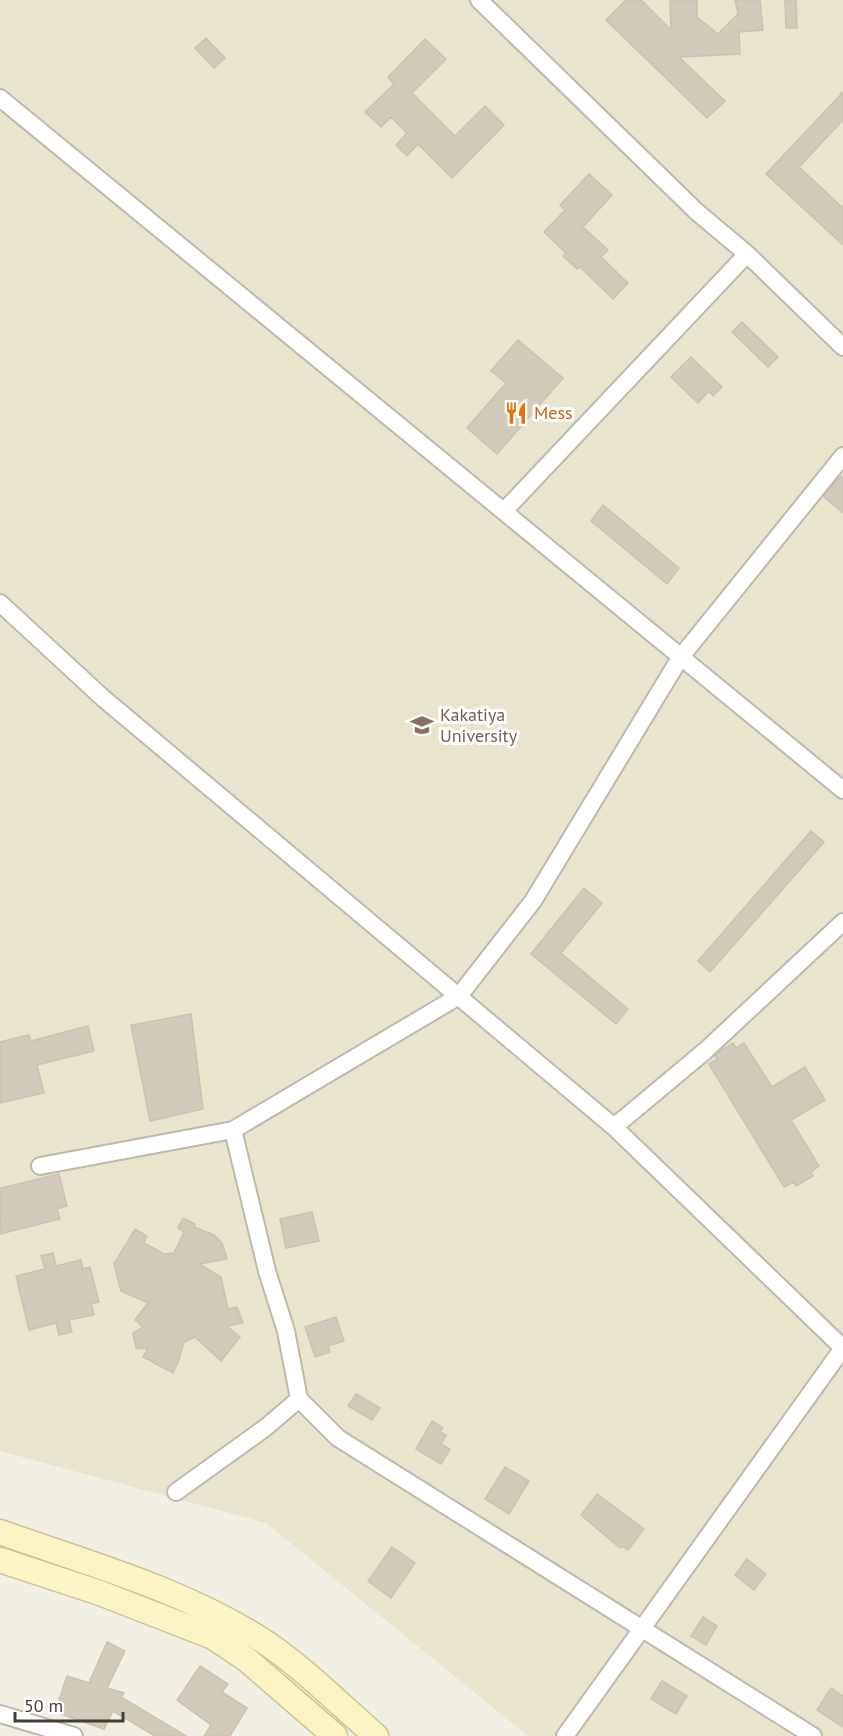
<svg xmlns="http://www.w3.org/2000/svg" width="843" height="1736" font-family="'PT Sans',sans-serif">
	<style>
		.education { fill: #e9e4ce }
		.building { fill: #d2caba; stroke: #ccc3ae; stroke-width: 1.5 }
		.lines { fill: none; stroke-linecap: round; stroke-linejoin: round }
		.street-casing { stroke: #beb9aa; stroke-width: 20 }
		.secondary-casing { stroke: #cec496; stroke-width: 27 }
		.street { stroke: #fff; stroke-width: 16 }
		.secondary { stroke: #fbf3c4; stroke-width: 24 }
		.labels { text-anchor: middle; stroke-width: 6; stroke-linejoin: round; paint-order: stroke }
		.food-label { font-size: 18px; fill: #c56008; stroke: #fff; text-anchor: start }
		.education-label { font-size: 18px; fill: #785e54; stroke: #fff; text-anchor: start }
	</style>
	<rect width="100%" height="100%" fill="#f1eee4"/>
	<path class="education" d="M0,0H843V1736H528L266,1523L0,1451Z"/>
	<path class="building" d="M626,0H641L671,30L670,0H697V17L718,34L738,14L735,0H760L763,30L739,32L740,54L679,57L725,101L707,118L606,20Z
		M785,0H796L797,28H786Z
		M206,38L225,58L214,68L195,48Z
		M425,39L446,59L412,93L455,136L485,106L504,125L452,178L418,144L407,156L396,145L407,133L391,117L381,127L365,112L394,84L388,77Z
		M843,92V120L799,167L843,208V245L766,174Z
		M589,174L612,195L583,227L608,250L601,257L628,283L613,299L580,267L577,269L563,256L566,253L544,232L565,210L560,205Z
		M742,322L778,357L768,367L732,332Z
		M518,340L563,378L497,454L467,428L506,383L491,371Z
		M691,357L722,387L713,396L709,391L698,403L671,377Z
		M840,476L843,478V513L824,497Z
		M603,505L679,568L667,584L591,521Z
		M811,831L824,842L710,972L698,961Z
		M584,888L602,903L561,953L628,1009L616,1024L531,954Z
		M191,1014L203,1109L150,1121L131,1025Z
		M88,1026L94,1051L37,1065L44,1093L0,1103V1042L29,1035L31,1041Z
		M733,1043L736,1048L744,1043L772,1087L805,1067L825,1100L791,1120L819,1166L811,1172L813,1176L796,1186L794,1182L784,1187L709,1064L718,1059L715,1056L720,1051Z
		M59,1174L67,1206L57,1209L60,1219L0,1234L1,1188Z
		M312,1212L319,1241L286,1248L280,1219Z
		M183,1218L195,1224L194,1227L214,1235L222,1243L227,1259L199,1264L221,1277L228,1309L237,1307L243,1323L227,1326L240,1337L221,1361L195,1337L184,1342L178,1362L173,1373L143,1357L148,1349L136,1348L133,1333L143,1327L135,1320L148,1303L121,1291L114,1264L135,1229L147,1236L144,1243L164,1254L174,1253L184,1232L178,1228Z
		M53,1253L56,1266L81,1260L83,1269L90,1267L99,1302L91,1304L94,1315L69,1320L72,1332L59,1335L56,1323L29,1330L16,1276L45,1269L41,1256Z
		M336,1317L344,1341L328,1346L330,1352L315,1357L305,1327Z
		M356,1394L380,1408L372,1420L348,1406Z
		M432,1421L443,1428L440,1432L446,1435L441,1444L450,1449L441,1464L416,1449Z
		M505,1467L529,1481L509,1514L485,1499Z
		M597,1494L644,1529L628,1550L622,1546L620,1548L581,1515Z
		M392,1547L415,1563L391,1598L368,1581Z
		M747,1559L766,1574L754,1590L735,1575Z
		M703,1617L717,1626L706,1645L691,1636Z
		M107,1642L125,1651L107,1688L124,1693L121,1697L186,1736H155L113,1711L104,1729L55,1712L67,1676L89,1683Z
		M200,1666L228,1684L222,1692L247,1708L230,1736H204L211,1725L177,1700Z
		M662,1681L687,1696L676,1714L651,1699Z
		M831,1688L843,1696V1727L817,1710Z"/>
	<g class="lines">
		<g class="street-casing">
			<path id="street" d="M479,0L697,212L747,254L843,347
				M0,98L843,790
				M504,511L747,254
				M0,603L103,698L614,1127L843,1348
				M614,1127L705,1051L843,922
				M233,1130L267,1271L286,1331L299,1399L338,1438L813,1736
				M40,1166L233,1130L459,996L533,901L680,658L843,456
				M176,1492L265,1428L299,1399
				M0,1714L74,1736
				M565,1736L843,1348"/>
		</g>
		<g class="secondary-casing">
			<path id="secondary" d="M0,1532C87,1563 178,1588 257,1637C300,1664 338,1703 376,1736
				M0,1560L100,1593L213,1637L246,1659L335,1736"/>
		</g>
		<use href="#street" class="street"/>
		<use href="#secondary" class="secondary"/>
	</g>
	<defs>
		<g id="restaurant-bare" transform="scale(1.8)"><path d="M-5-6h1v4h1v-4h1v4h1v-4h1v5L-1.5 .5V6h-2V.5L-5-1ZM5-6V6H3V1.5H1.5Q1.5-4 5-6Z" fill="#e8710a" stroke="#fff" stroke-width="2.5" paint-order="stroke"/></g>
		<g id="university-bare" transform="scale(1.8)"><path d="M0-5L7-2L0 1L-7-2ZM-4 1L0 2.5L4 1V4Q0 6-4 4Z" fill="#8d6e63" stroke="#fff" stroke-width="2.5" paint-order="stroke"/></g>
	</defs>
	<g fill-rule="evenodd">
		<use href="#restaurant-bare" x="516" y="413"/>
		<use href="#university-bare" x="422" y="725"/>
	</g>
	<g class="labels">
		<g class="food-label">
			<text x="534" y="419">Mess</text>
		</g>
		<g class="education-label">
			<text x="440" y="721">Kakatiya<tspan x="440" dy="21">University</tspan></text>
		</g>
	</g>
	<path d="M15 1712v9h108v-9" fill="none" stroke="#423e34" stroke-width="3"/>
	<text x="24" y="1712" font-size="18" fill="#423e34" stroke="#ffffff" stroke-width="4.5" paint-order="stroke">50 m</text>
</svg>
